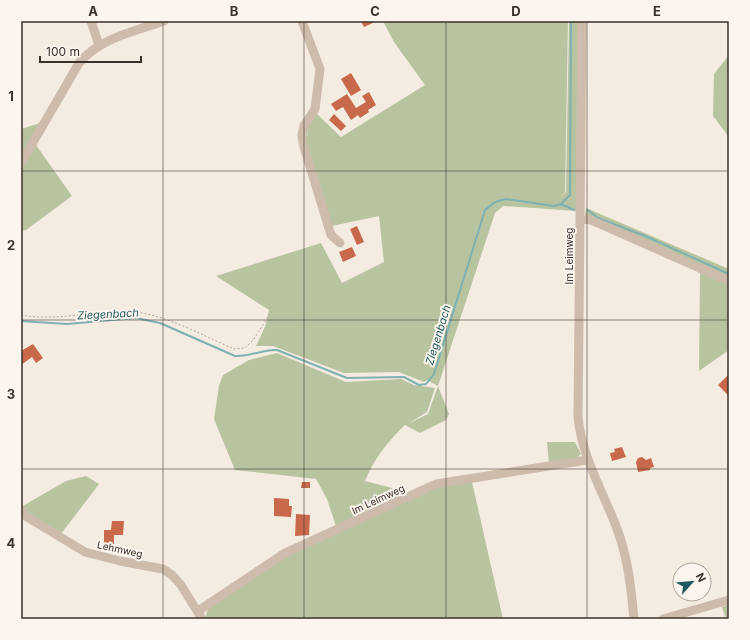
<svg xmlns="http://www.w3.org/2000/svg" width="750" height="640" font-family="Inter,sans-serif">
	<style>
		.green { fill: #b8c4a0 }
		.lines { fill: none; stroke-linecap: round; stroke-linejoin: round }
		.stream { stroke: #7fb0b2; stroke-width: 2 }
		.building { fill: #c8694b }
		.path { stroke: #b9a596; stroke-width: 1; stroke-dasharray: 2 2; stroke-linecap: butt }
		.minor { stroke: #cdbbac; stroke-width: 9 }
		.grid { fill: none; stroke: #3b302b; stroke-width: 1; stroke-opacity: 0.55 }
		.labels { text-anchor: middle; stroke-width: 4; stroke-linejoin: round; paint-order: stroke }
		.street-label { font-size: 10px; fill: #3b302b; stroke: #fbf5ee }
		.water-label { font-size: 11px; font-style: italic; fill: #1f5a5e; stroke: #fbf5ee }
		.neatline { fill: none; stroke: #3b302b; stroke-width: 1.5 }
		.grid-label { font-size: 13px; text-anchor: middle; font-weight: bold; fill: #3b302b }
	</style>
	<rect width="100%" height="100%" fill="#f4ebe1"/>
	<path class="green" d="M383,21H568L565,192L561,197L566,192L569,21H579L577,211L503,206L495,213L438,386L449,414L446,420L420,433L405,425C389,440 373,460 365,481L392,488L400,498L336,526L327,499L316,479L235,470L214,419L219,386L223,375L249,360L277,353L346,382L401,379L414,385L435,388L427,412L409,423L428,414L438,386L427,380L424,382L399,372L344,373L273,346H256L265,327L269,310L216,276L321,243L342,283L384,262L379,216L332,226L306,145L308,127L317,114L341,137L425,85L394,42Z
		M729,55V137L713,116L714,74Z
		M40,123L21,156V129Z
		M36,145L72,196L26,230L21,231V170Z
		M586,208L729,269V277L585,216Z
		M700,272L729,284V350L699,371Z
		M547,442H575L581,454L574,460L549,464Z
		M86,476L99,484L61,534L37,521L21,507L66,481Z
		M472,482L503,619H205L208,609L286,557L424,492L446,485Z
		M729,605V619H726L722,607Z"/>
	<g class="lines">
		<path class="stream" d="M561,204L574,210
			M588,210L598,218L645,236L729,274
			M21,321L67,324L136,318L160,323L235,356C250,357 263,349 277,350L347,378L404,377L419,385L426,384L434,374L485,210L495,202L506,199L554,206L561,204L570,195L571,21"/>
	</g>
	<path class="building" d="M361,21H377L364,27Z
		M351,73L361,90L351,96L341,79Z
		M369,92L376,105L368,110L369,112L360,118L358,115L351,120L343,107L336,111L331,104L347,94L356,108L366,102L362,96Z
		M334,114L346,126L341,131L329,120Z
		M357,226L364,242L357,245L350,229Z
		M352,247L356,256L343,262L339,252Z
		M33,344L43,358L36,363L32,357L21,365V351Z
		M729,374V396L718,385Z
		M622,447L626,457L612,461L610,453L615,452L614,449Z
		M642,457L646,460L651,458L654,467L650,468V470L638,472L636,462L638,458Z
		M302,482H310V488H301Z
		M274,498L289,499V506H292L291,517L274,516Z
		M296,514L310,515L309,535L295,536Z
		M112,521H124L123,535H114V544H104V530H111Z"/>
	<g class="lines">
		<path class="path" d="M21,315C58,322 98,309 134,312C164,314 206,337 234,349L245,348L254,339L273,309"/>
		<path class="minor" d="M91,21L99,45
			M302,21L320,69L315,109L304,126L302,135L304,147L331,235L340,243
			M582,21L578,417C582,457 602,490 616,526C628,557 631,587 634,619
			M21,163L79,63C100,38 135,31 164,21
			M580,219L591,220L729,281
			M21,510L27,517L85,552L120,561L163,569L172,575L181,585L202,619
			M198,611L285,553L436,484L587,460
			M663,619L729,600"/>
	</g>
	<path class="grid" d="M163,21V619M304,21V619M446,21V619M587,21V619M21,171H729M21,320H729M21,469H729"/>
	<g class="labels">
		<g class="street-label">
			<text transform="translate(569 256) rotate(-90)" y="4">Im Leimweg</text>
			<text transform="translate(378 499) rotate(-25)" y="4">Im Leimweg</text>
			<text transform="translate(120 549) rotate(12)" y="4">Lehmweg</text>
		</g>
		<g class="water-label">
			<text transform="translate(108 314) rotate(-3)" y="4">Ziegenbach</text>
			<text transform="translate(438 335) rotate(-73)" y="4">Ziegenbach</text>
		</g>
	</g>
	<rect width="750" height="640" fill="none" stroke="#fbf5ee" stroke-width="44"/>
	<g transform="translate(692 582) rotate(63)"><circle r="19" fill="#fbf5ee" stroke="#aea6a0"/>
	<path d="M0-3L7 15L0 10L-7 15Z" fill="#1f5a5e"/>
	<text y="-6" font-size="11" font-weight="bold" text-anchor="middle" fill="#3b302b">N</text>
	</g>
	<path d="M40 56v6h101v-6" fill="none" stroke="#3b302b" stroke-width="2"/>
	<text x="46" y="56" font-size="12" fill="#3b302b" stroke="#fbf5ee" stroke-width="3" paint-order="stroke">100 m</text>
	<rect x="22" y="22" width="706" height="596" class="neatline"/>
	<g class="grid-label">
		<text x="93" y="16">A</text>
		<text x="234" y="16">B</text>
		<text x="375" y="16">C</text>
		<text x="516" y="16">D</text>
		<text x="657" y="16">E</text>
		<text x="11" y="101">1</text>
		<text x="11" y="250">2</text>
		<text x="11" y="399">3</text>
		<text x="11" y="548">4</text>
	</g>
</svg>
